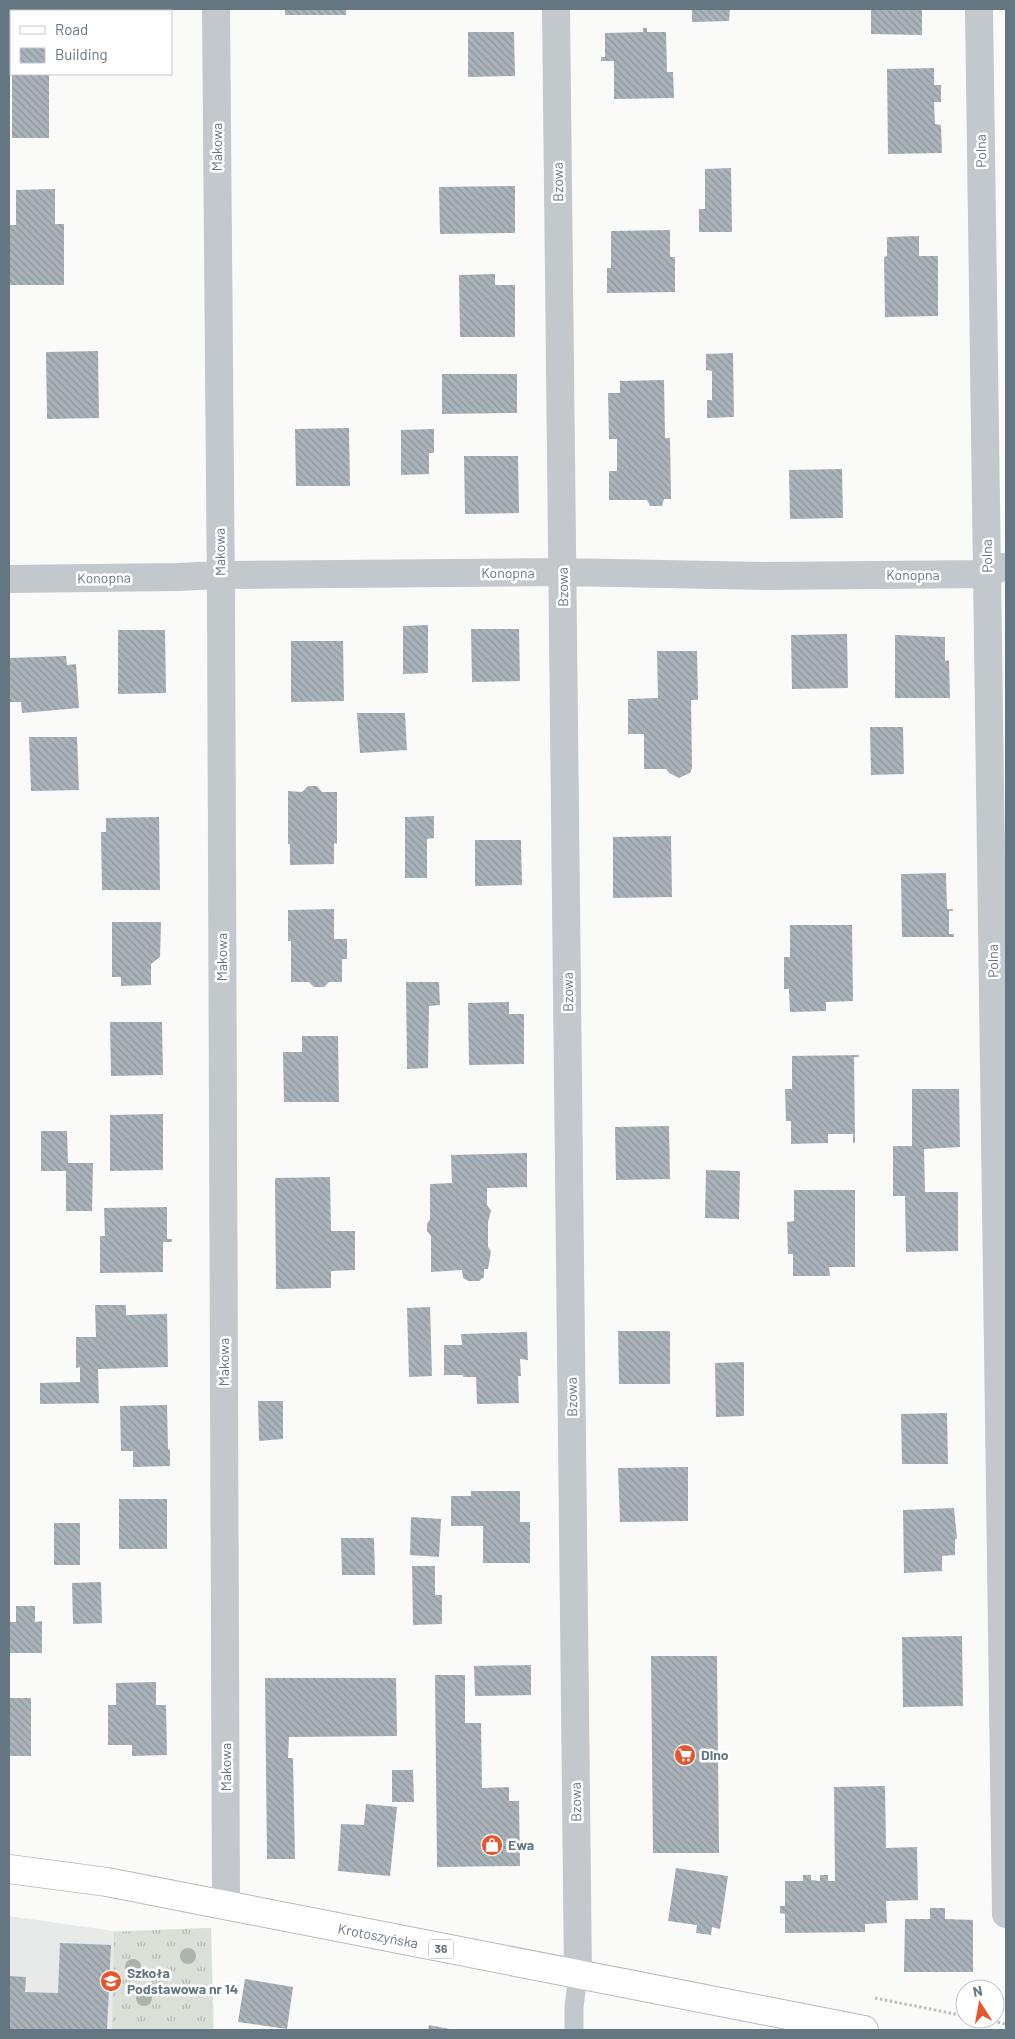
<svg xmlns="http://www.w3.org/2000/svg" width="1015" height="2039" font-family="Barlow,sans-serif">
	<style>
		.built { fill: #e8e9e9 }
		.grass { fill: url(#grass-tufts) }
		.building { fill: url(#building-back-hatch) }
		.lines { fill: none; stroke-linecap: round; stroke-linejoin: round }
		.primary-casing { stroke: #b5babe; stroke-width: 30 }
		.path { stroke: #bbbfc2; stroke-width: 3; stroke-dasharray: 2.5 2.5; stroke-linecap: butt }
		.lane { stroke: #c3c8cc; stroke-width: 19 }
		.street { stroke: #c3c8cc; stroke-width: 28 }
		.primary { stroke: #fff; stroke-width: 28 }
		.tree { fill: #aab4a7 }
		.labels { text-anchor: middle; stroke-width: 5; stroke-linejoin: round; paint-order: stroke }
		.shield { fill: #fff; stroke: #939fa8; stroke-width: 1 }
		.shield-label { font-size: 12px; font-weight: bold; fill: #657683 }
		.street-label { font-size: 14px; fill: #657683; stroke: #fff }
		.poi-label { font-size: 14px; font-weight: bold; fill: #657683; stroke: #fff; text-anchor: start }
	</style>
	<defs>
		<pattern id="grass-tufts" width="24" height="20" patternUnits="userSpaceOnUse" patternTransform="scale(1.25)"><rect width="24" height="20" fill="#dadfd7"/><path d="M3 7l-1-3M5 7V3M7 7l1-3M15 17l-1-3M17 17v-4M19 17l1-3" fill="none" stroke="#b4b9b4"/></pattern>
		<pattern id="building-back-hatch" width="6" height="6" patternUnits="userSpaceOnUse" patternTransform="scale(1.25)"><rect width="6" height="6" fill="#aab3b9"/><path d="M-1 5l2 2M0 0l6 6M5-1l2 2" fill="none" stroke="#8e969c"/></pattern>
	</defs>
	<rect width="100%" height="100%" fill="#fafaf8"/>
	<path class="built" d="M9,1916L114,1931L211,1928L214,2030H9Z"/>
	<path class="grass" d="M211,1928L213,2030H112L114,1932Z"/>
	<path class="building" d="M285,9H346V15H285Z
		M692,9H730L729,21L692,22Z
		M871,9H922V35L871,34Z
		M643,28H647V32H666L667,72H673L674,98L614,99V61H601V57H605V33L643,32Z
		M468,32H514L515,76L468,77Z
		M934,68V85H941V102H934L935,124L941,125L942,153L888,154L887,69Z
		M12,74H49V138H12Z
		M731,168L732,232H699V209H705V169Z
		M515,186V233L440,234L439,187Z
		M55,189V224H64V285H9V225H16V190Z
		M670,230V257H675V292L607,293V268H611V231Z
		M919,236V256H938V316L885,317L884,257L887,256V237Z
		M495,274V285H515V337H460L459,275Z
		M98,351L99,418L47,419L46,352Z
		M733,353L734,417L707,418V400H712V371L706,370V354Z
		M442,374H517V413L442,414Z
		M664,380L665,438H670L671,499H664L662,506H650L647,500H609V471H617V439H609L608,393H620V381Z
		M349,428L350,486H296L295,429Z
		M434,429V453H429V474L401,475V430Z
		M464,456H518L519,513L465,514Z
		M842,469L843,518L790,519L789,470Z
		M428,625V673L403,674V626Z
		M471,629H519L520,681L472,682Z
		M118,630H165L166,693L118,694Z
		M847,634L848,688L792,689L791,635Z
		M895,635L945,637V661L949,660L950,698H895Z
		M291,641H343L344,701L291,702Z
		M657,651H697L698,700H691L692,768L690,773L679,778L669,773L666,769H644V734H628V699L658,698Z
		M66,656L67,665L76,664L79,708L22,713L21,702H10L9,658Z
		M357,713H405L407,750L360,753Z
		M870,727H903L904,774L871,775Z
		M29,737H77L79,790L31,791Z
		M308,786H317L322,792H337V844L334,843V864L290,865V844H288V791L302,792Z
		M434,816V838L427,839V878H405V817Z
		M159,817L160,890H102L101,832H106V818Z
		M671,836L672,897L613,898V837Z
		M475,840H521L522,885L475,886Z
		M946,873L947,909H953V911H949V934H954V937H902L901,874Z
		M334,909V939H347V959H342V982H329L324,987H314L309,982H291V941H288V910Z
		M112,922H161L160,957L151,964V985L121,986V977H112Z
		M790,925H852L853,1001L826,1002V1011L790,1012L789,989H784V957H790Z
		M406,982H439L440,1005L429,1006L428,1068L407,1069Z
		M509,1002V1014H524V1064L469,1065L468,1003Z
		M110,1022H162L163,1075L111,1076Z
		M302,1036H338L339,1102H284L283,1052H302Z
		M859,1055V1057H854L855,1143H853V1134H828V1143L791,1144V1121H786L785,1089H792V1056Z
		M912,1089H959L960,1147L924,1149L925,1192H958V1251L906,1252L905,1196H893V1146H912Z
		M163,1114V1170L110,1171V1115Z
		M669,1126L670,1179L616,1180L615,1127Z
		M41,1131H67L68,1163H93L92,1211H66V1171H41Z
		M527,1153V1187L487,1188V1205L491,1211L488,1222V1247L491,1251L488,1269H484V1277L479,1281H468L463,1278L462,1270L431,1272V1236L427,1231V1224L430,1219V1184L452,1183L451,1155Z
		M706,1170L740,1171L739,1219L705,1218Z
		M330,1177L331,1231H355V1270L331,1271V1288L276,1289L275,1178Z
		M794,1190H855V1267H829L830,1276H793V1254H788L787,1222L794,1221Z
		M167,1207V1239H172V1242H163V1272L100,1273V1236H105L104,1208Z
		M95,1305H126V1315L167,1314L168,1367L98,1369L99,1403L40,1404V1383L80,1382V1367L76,1368V1337H96Z
		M430,1307L432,1376L409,1377L407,1308Z
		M618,1331H670V1384H619Z
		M527,1332L528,1360L520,1359L521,1376H518L519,1403L477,1404L476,1377H463V1375H444V1345H462L461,1334Z
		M744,1362V1416L716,1417L715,1363Z
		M258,1401H283V1439L259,1441Z
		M167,1405L168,1449L170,1450V1466L133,1467V1451H121L120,1406Z
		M947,1413L948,1464H902L901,1414Z
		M688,1467V1521L620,1522L618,1468Z
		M471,1491H520V1522H530V1563H483V1526H451V1496H471Z
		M119,1499H167V1549H119Z
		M954,1508L957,1539H955V1555L942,1556V1571L904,1573L903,1510Z
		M411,1517L441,1519L439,1557L410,1555Z
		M54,1523H80V1565H54Z
		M341,1538H374L375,1575H342Z
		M412,1566H435V1595H442V1624L413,1625Z
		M101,1582L102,1623L73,1624L72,1583Z
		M16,1606H35V1622L42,1621V1653H9V1622H16Z
		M962,1636L963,1706L903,1707L902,1637Z
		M651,1656H717L719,1853H653Z
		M531,1665V1695L475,1696L474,1666Z
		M435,1675H465V1723H481L482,1788L509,1787V1801H519L520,1866L437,1867Z
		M265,1678H396L397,1736L289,1737L288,1758H293L295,1859H267Z
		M156,1682V1705H166L167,1755L132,1756V1745H108V1705H116V1683Z
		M9,1698H31V1756H9Z
		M392,1770H413L414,1802H392Z
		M885,1786L886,1848L917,1847L918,1900L886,1901L887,1923L865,1924V1932L785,1933V1914L780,1913V1906H785V1881H803V1875H811V1880L820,1881V1875H828V1881H835L834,1787Z
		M366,1804L397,1807L390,1876L338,1871L341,1824L364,1825Z
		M676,1868L728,1876L720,1929L712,1927L711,1935L696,1933L697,1925L668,1921Z
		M930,1908H945V1919L973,1920V1972H904L905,1919H930Z
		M60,1943L111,1945L107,2030H9V1976L26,1977L25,1992L58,1993Z
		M245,1979L293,1987L287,2029L238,2022Z
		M429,2025L450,2029V2030H428Z"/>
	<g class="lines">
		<g class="primary-casing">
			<path id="primary" d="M9,1869L107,1882L864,2030"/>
		</g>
		<path class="path" d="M875,1998L965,2016
			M983,2019L1006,2024"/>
		<path class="lane" d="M574,2030V2007L578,1975"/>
		<path class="street" d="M216,9L221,599L226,1906
			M556,9L578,1975
			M979,9L1006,1914
			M9,579L177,577L220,575L563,572L766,576L987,574L1003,567"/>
		<use href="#primary" class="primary"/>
	</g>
	<g class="tree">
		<circle cx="188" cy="1956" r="8"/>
		<circle cx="133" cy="1967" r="8"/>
		<circle cx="144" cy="1998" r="8"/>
	</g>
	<defs>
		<g id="supermarket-disc" transform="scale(1.125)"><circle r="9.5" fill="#e4572e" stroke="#fff"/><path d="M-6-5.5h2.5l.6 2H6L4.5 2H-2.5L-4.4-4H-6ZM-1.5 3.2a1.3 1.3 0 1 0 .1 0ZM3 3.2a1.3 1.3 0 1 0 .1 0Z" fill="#fff"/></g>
		<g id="shop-disc" transform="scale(1.125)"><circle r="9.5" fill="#e4572e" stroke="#fff"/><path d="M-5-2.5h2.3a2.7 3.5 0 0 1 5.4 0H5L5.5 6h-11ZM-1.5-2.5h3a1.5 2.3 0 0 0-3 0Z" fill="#fff"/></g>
		<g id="school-disc" transform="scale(1.125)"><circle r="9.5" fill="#e4572e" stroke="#fff"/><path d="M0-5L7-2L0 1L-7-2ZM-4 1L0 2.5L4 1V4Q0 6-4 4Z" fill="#fff"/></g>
	</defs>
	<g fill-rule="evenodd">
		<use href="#supermarket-disc" x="685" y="1755"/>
		<use href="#shop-disc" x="492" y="1845"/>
		<use href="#school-disc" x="111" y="1981"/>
	</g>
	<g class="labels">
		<rect class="shield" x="428.5" y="1939.5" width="25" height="19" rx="4"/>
		<g class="shield-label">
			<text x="441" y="1953">36</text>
		</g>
		<g class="street-label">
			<text transform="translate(217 147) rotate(-90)" y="5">Makowa</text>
			<text transform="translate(981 151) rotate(-91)" y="5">Polna</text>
			<text transform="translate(558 182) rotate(-91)" y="5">Bzowa</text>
			<text transform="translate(220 552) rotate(-91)" y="5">Makowa</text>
			<text transform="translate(987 556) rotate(-91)" y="5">Polna</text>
			<text x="508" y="578">Konopna</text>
			<text x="913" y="580">Konopna</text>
			<text transform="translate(104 578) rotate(-1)" y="5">Konopna</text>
			<text transform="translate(563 587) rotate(-91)" y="5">Bzowa</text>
			<text transform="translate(222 957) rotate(-90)" y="5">Makowa</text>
			<text transform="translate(993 961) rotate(-91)" y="5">Polna</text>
			<text transform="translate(568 992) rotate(-91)" y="5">Bzowa</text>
			<text transform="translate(224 1362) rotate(-90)" y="5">Makowa</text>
			<text transform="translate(572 1397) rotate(-91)" y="5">Bzowa</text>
			<text transform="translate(226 1767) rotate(-90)" y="5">Makowa</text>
			<text transform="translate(576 1802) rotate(-91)" y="5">Bzowa</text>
			<text transform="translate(378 1936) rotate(11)" y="5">Krotoszyńska</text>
		</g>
		<g class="poi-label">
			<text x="701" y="1760">Dino</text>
			<text x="508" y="1850">Ewa</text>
			<text x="127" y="1978">Szkoła<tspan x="127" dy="16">Podstawowa nr 14</tspan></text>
		</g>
	</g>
	<rect width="1015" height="2039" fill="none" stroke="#657683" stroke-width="20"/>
	<rect x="10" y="10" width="162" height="65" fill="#ffffff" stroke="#c1c8cd"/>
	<rect x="20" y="26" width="25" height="8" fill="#ffffff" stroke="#c1c8cd"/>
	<text x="55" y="35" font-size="15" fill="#657683">Road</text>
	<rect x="20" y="48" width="25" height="15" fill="url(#building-back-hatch)" stroke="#c1c8cd"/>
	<text x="55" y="60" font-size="15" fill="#657683">Building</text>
	<g transform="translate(980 2004) rotate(349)"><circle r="24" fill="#ffffff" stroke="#c1c8cd"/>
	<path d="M0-4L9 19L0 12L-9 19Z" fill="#e4572e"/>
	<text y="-8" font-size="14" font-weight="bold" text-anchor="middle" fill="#657683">N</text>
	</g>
</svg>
